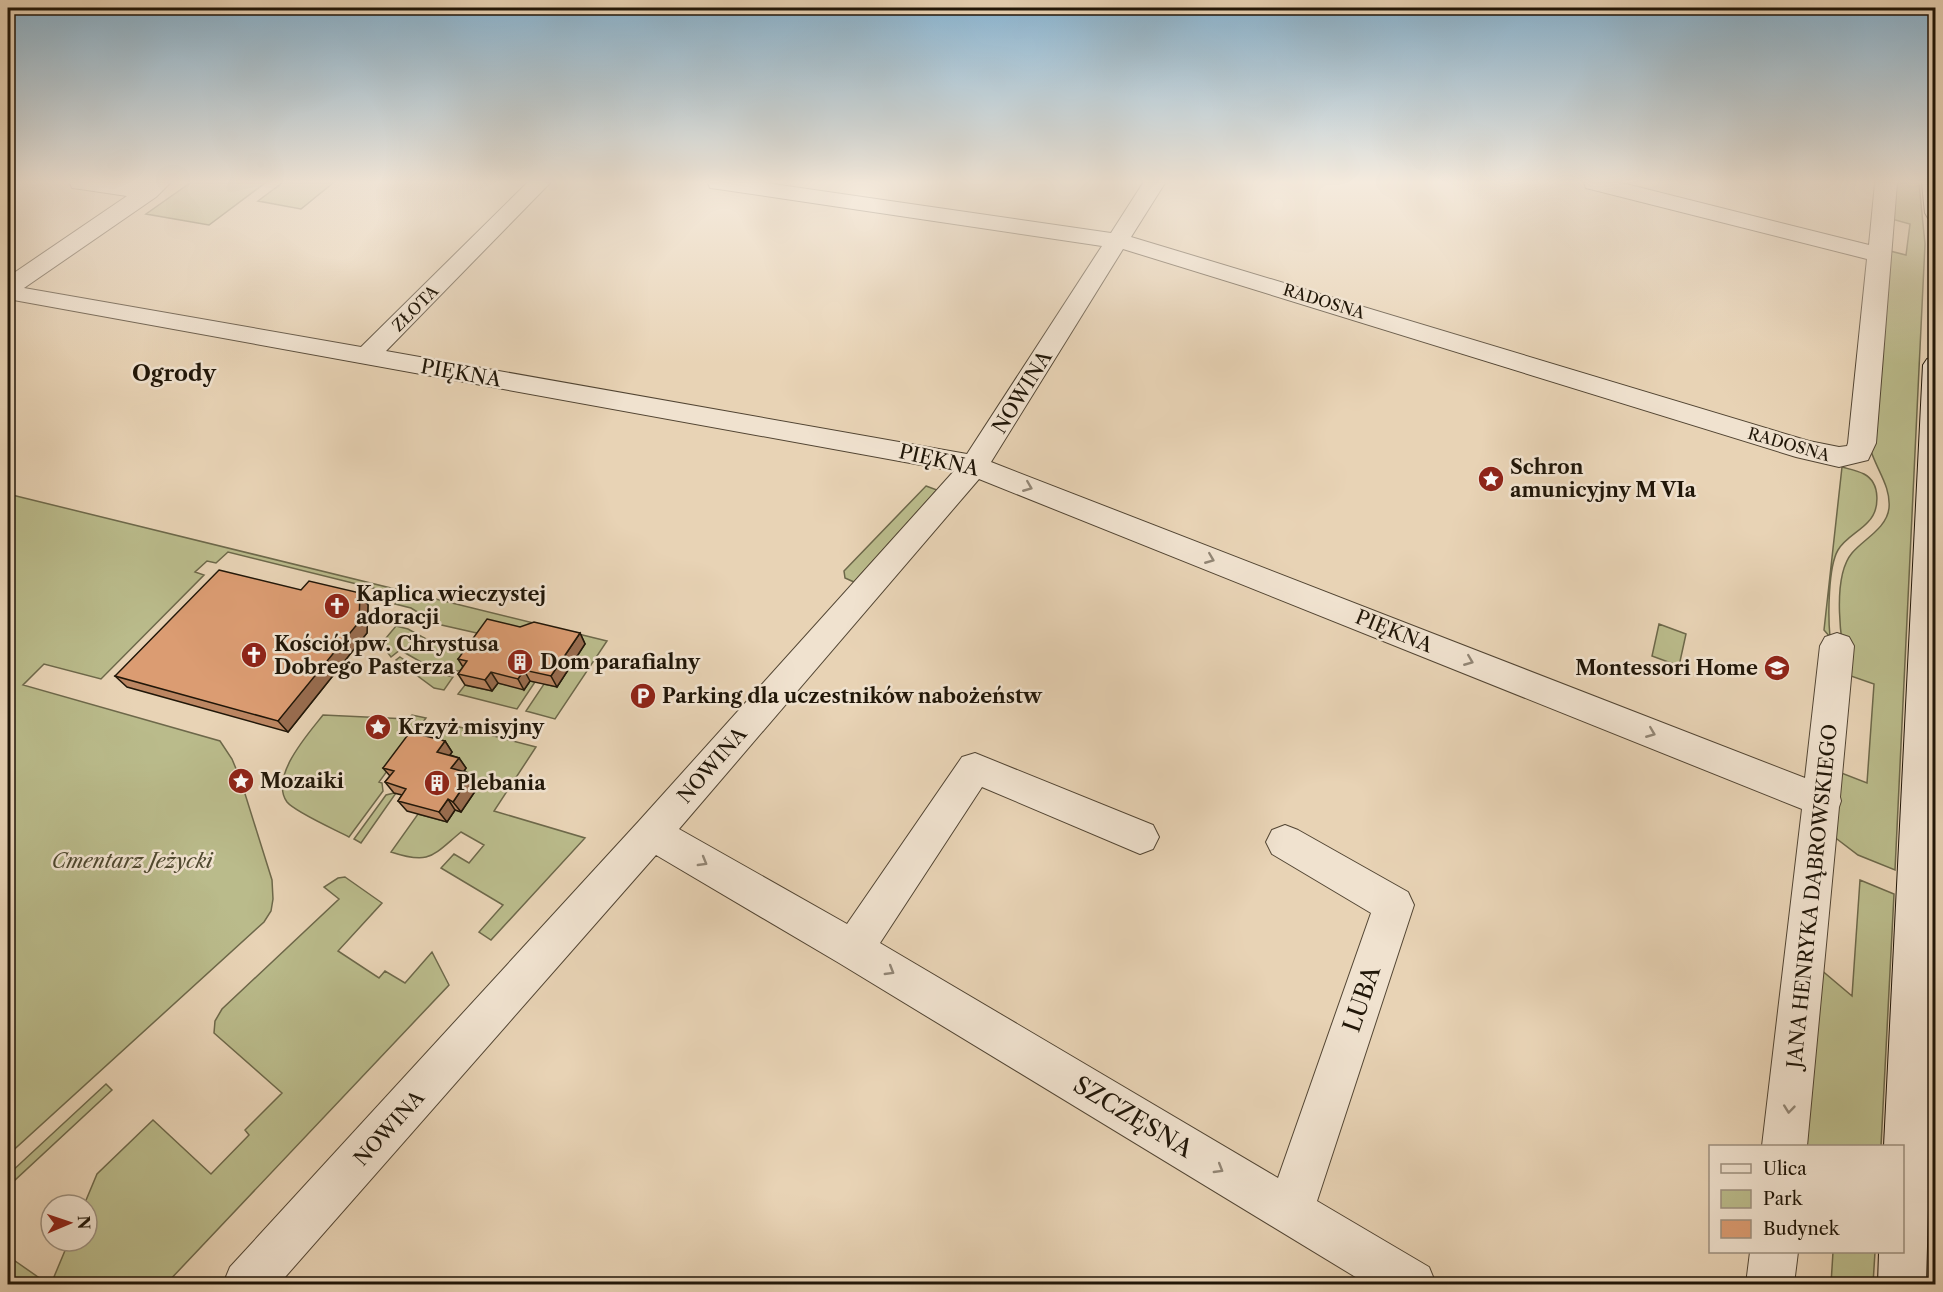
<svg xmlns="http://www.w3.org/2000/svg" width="1943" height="1292" font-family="'Libre Caslon Text',serif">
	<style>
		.green { fill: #babb8b; stroke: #6d684a; stroke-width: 1.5 }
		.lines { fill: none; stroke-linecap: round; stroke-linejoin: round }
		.street-casing { stroke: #524533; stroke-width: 2 }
		.secondary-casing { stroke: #201608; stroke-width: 2 }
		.street { fill: #f0e2cf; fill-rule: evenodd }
		.secondary { fill: #f0e2cf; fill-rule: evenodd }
		.wall { fill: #bc8662; stroke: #201608; stroke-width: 1.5 }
		.shaded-wall { fill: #996d50; stroke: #201608; stroke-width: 1.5 }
		.building { fill: #db9c72; stroke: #201608; stroke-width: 1.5 }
		.oneway { stroke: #928675 }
		.labels { text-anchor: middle; stroke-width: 5; stroke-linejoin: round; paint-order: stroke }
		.far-street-label { font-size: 16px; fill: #201608; stroke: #f0e2cf }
		.street-label { font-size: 20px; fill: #201608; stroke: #f0e2cf }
		.poi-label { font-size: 20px; font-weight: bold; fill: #201608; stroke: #f0e2cf; text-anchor: start }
		.park-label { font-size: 20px; font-style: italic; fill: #4e482f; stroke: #f0e2cf }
		.far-district-label { font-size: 22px; font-weight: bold; fill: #201608; stroke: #f0e2cf }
		.near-street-label { font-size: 24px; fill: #201608; stroke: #f0e2cf }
	</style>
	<rect width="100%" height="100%" fill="#e8d3b5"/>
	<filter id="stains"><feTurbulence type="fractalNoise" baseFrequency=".00333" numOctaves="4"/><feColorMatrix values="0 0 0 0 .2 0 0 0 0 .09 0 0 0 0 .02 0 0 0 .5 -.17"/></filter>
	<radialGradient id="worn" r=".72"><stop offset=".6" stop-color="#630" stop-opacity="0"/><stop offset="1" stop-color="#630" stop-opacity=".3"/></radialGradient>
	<path class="green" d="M190,183H265L209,225L146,214Z
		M282,183H333L301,209L258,201Z
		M1891,183H1919L1925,244L1895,870L1858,855L1833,836L1839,772L1867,783L1874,684L1848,675C1841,645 1831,578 1852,553C1864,539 1887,528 1889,508C1891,487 1877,470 1871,451L1886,250L1906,255L1910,224L1888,218Z
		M1842,467C1849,469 1858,471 1864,474C1881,483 1880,510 1868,522C1859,532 1845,538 1838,550C1828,567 1828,617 1830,637L1824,630Z
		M926,486L937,490L854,582L845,578L844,571Z
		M8,494L607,641L555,719L526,711L544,684L557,687L584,644L490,636L437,624L411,608L395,604L401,595L228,552L216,563L207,561L195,572L204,575L101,679L44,664L23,685L220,741L232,759L241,781L272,880L273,899L271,911L264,922L8,1155Z
		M1659,624L1686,634L1679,666L1652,656Z
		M396,626L408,629L426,639L478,652L462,670L457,671L421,662L400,650L391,657L381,644Z
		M400,657L415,667L453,677L444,690L434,688L396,660Z
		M530,681L535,682L517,709L458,694L465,685L492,691L498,683L524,689Z
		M323,715L408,719L412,715L426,718L379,782L382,783L383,791L349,837C336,830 295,812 287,802C269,777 308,734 323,715Z
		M444,723L536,747L494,811L585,838L491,940L479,932L503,905L441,868L454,854L469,863L484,845L461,832C432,856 430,865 391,852L418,814L447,822L455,810L461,811L479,785L445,762L433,739Z
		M394,793H396L361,843L354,839L386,795Z
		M345,877L382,903L338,951L379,978L385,971L405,983L432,952L449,985L166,1284H51L69,1241H87V1205H84L97,1174L153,1120L211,1174L249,1135L245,1130L282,1093L214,1033L215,1021L222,1009L339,899L324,887L338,878Z
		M1860,880L1894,894L1881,1146H1804L1820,969L1852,996Z
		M106,1084L112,1090L15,1180L10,1173Z
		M1833,1252H1875L1873,1284H1831Z
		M8,1256L48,1284H8Z"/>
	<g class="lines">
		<g class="street-casing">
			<path id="street" d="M70,183H170L156,197L24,288L361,347L527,183H550L386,351L967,454L1102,246L718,189L710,188L708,183H766L1111,233L1143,183H1165L1131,237L1809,441L1839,447L1847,446L1848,443L1867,259L1586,188L1584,183H1622L1869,245L1875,183H1897L1876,443L1868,460L1839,467L1796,457L1123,249L991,462L1805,778L1820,646L1825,637L1837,633L1849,637L1854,646L1840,797L1841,801L1839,807L1807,1146H1762L1802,809L979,479L679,829L847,924L962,757L975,753L1153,825L1159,837L1153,849L1140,854L982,787L880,943L1278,1178L1371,913L1272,854L1266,842L1272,830L1285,825L1298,830L1408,892L1414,905L1317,1201L1429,1267L1436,1284H1367L839,963L656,855L279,1284H223L230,1267L639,821L954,471L8,299V277L127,196L80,189L72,188Z
				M1750,1252H1798L1794,1284H1746Z"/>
		</g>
		<g class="secondary-casing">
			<path id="secondary" d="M1922,183H1936V220L1928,218L1925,213Z
				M1936,357V913L1926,1284H1878L1879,1252H1902V1146H1884L1923,365L1927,359Z"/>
		</g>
		<use href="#street" class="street"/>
		<use href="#secondary" class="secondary"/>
	</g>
	<path class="wall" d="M301,590L368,605L367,633L288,732L127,687L115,676Z
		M520,627L580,633L585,644L557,687L530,681L524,690L498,683L492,691L465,685L458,674L463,667L458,659Z
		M445,741L452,752L450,755L459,758L466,768L464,772L472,774L480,784L461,812L455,810L447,822L407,811L398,801L402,795L394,793L385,782L390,776L383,768Z"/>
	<path class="shaded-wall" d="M360,593L368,605L367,633L288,732L278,721Z
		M580,633L585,644L557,687L551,676Z
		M524,670L530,681L524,690L518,679Z
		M491,672L498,683L492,691L485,680Z
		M445,741L452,752L445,762L437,752Z
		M459,758L466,768L459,779L451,768Z
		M472,774L480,784L461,812L453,802Z
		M448,799L455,810L447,822L439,812Z"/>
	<path class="building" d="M219,570L301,590L309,581L360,593L359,622L278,721L115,676Z
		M487,619L520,627L534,622L580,633L551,676L524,670L518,679L491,672L485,680L458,674L467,661L458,659Z
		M410,732L445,741L437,752L459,758L451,768L472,774L453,802L448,799L439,812L398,801L406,789L385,782L394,771L383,768Z"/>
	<defs><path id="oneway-chevron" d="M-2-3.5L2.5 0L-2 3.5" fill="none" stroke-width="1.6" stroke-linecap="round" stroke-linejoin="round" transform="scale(1.5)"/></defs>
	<g class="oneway">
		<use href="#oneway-chevron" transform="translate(1028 487) rotate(22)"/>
		<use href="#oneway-chevron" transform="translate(1210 559) rotate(22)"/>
		<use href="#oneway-chevron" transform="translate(1469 661) rotate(22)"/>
		<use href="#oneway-chevron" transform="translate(1651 733) rotate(22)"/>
		<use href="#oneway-chevron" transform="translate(703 862) rotate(30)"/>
		<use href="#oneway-chevron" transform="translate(890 971) rotate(31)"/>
		<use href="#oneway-chevron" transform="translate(1789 1109) rotate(96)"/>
		<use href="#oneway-chevron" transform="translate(1219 1169) rotate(31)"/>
	</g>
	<linearGradient id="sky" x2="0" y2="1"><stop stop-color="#88b5d3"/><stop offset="0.5" stop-color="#f5ebde"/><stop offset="1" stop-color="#f5ebde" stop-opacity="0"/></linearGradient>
	<rect width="1943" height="364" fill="url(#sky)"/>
	<defs>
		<g id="sight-disc" transform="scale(1.35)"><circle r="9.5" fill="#8f2418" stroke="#f0e2cf"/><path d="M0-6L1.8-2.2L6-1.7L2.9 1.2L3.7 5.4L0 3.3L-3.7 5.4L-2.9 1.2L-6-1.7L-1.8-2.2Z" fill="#fff"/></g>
		<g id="church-disc" transform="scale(1.35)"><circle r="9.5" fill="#8f2418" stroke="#f0e2cf"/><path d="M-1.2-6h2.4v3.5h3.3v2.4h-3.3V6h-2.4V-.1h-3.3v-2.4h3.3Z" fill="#fff"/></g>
		<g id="building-disc" transform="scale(1.35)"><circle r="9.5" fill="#8f2418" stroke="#f0e2cf"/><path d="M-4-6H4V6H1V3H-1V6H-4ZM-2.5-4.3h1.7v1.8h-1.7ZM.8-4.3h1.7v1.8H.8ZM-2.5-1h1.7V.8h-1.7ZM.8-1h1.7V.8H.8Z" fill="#fff"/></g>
		<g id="school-disc" transform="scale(1.35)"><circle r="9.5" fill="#8f2418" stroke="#f0e2cf"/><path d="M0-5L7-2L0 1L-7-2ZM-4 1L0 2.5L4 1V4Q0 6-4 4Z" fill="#fff"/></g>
		<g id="parking-disc" transform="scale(1.35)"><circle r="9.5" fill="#8f2418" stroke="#f0e2cf"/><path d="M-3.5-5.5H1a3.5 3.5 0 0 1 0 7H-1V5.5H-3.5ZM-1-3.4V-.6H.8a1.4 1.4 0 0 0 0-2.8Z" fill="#fff"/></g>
	</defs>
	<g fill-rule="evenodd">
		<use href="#sight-disc" x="1491" y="479"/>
		<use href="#church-disc" x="337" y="606"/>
		<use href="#church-disc" x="254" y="655"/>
		<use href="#building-disc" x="520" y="662"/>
		<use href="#school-disc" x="1777" y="668"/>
		<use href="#parking-disc" x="643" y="696"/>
		<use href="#sight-disc" x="378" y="727"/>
		<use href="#sight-disc" x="241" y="781"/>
		<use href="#building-disc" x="437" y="783"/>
	</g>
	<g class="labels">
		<g class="far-street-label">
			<text transform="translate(1324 301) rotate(17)" y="6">RADOSNA</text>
			<text transform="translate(415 308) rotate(-45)" y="6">ZŁOTA</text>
			<text transform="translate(1789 444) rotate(16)" y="6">RADOSNA</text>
		</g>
		<g class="street-label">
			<text transform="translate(461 373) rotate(10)" y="7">PIĘKNA</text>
			<text transform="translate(1022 392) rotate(-58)" y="7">NOWINA</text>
			<text transform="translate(939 460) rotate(13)" y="7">PIĘKNA</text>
			<text transform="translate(1394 631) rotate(22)" y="7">PIĘKNA</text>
			<text transform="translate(712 765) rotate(-49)" y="7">NOWINA</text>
			<text transform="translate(1812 896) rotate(-84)" y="7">JANA HENRYKA DĄBROWSKIEGO</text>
			<text transform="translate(389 1128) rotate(-48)" y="7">NOWINA</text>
		</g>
		<g class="poi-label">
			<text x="1510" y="474">Schron<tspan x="1510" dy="23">amunicyjny M VIa</tspan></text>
			<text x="356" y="601">Kaplica wieczystej<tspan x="356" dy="23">adoracji</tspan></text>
			<text x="274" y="651">Kościół pw. Chrystusa<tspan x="274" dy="23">Dobrego Pasterza</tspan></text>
			<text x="540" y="669">Dom parafialny</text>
			<text x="1758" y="675" text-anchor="end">Montessori Home</text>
			<text x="662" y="703">Parking dla uczestników nabożeństw</text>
			<text x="398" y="734">Krzyż misyjny</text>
			<text x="260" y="788">Mozaiki</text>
			<text x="456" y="790">Plebania</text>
		</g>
		<g class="park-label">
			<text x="132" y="868">Cmentarz Jeżycki</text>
		</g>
		<g class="far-district-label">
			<text x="174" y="381">Ogrody</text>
		</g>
		<g class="near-street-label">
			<text transform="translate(1362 999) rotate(-71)" y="8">LUBA</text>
			<text transform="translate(1133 1117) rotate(31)" y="8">SZCZĘSNA</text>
		</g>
	</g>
	<rect width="1943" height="1292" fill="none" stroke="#e8d3b5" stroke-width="30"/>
	<rect x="9" y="9" width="1925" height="1274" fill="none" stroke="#201608" stroke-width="3"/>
	<rect x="15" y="15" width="1913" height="1262" fill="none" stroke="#201608" stroke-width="1.5"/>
	<rect x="1709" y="1145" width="195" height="108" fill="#f0e2cf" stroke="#9d907f" stroke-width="1.5"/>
	<rect x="1721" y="1164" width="30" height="9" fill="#f0e2cf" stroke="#9d907f" stroke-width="1.5"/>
	<text x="1763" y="1175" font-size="18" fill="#201608">Ulica</text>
	<rect x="1721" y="1190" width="30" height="18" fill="#babb8b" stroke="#9d907f" stroke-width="1.5"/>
	<text x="1763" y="1205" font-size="18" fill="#201608">Park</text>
	<rect x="1721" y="1220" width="30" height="18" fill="#db9c72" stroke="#9d907f" stroke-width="1.5"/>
	<text x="1763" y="1235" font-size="18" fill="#201608">Budynek</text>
	<g transform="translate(69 1223) rotate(88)"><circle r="28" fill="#f0e2cf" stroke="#9d907f" stroke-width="1.5"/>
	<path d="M0-4.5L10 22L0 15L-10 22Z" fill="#8f2418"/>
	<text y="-9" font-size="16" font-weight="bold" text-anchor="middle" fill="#201608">N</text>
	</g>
	<rect width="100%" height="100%" filter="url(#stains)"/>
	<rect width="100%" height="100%" fill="url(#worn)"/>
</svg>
